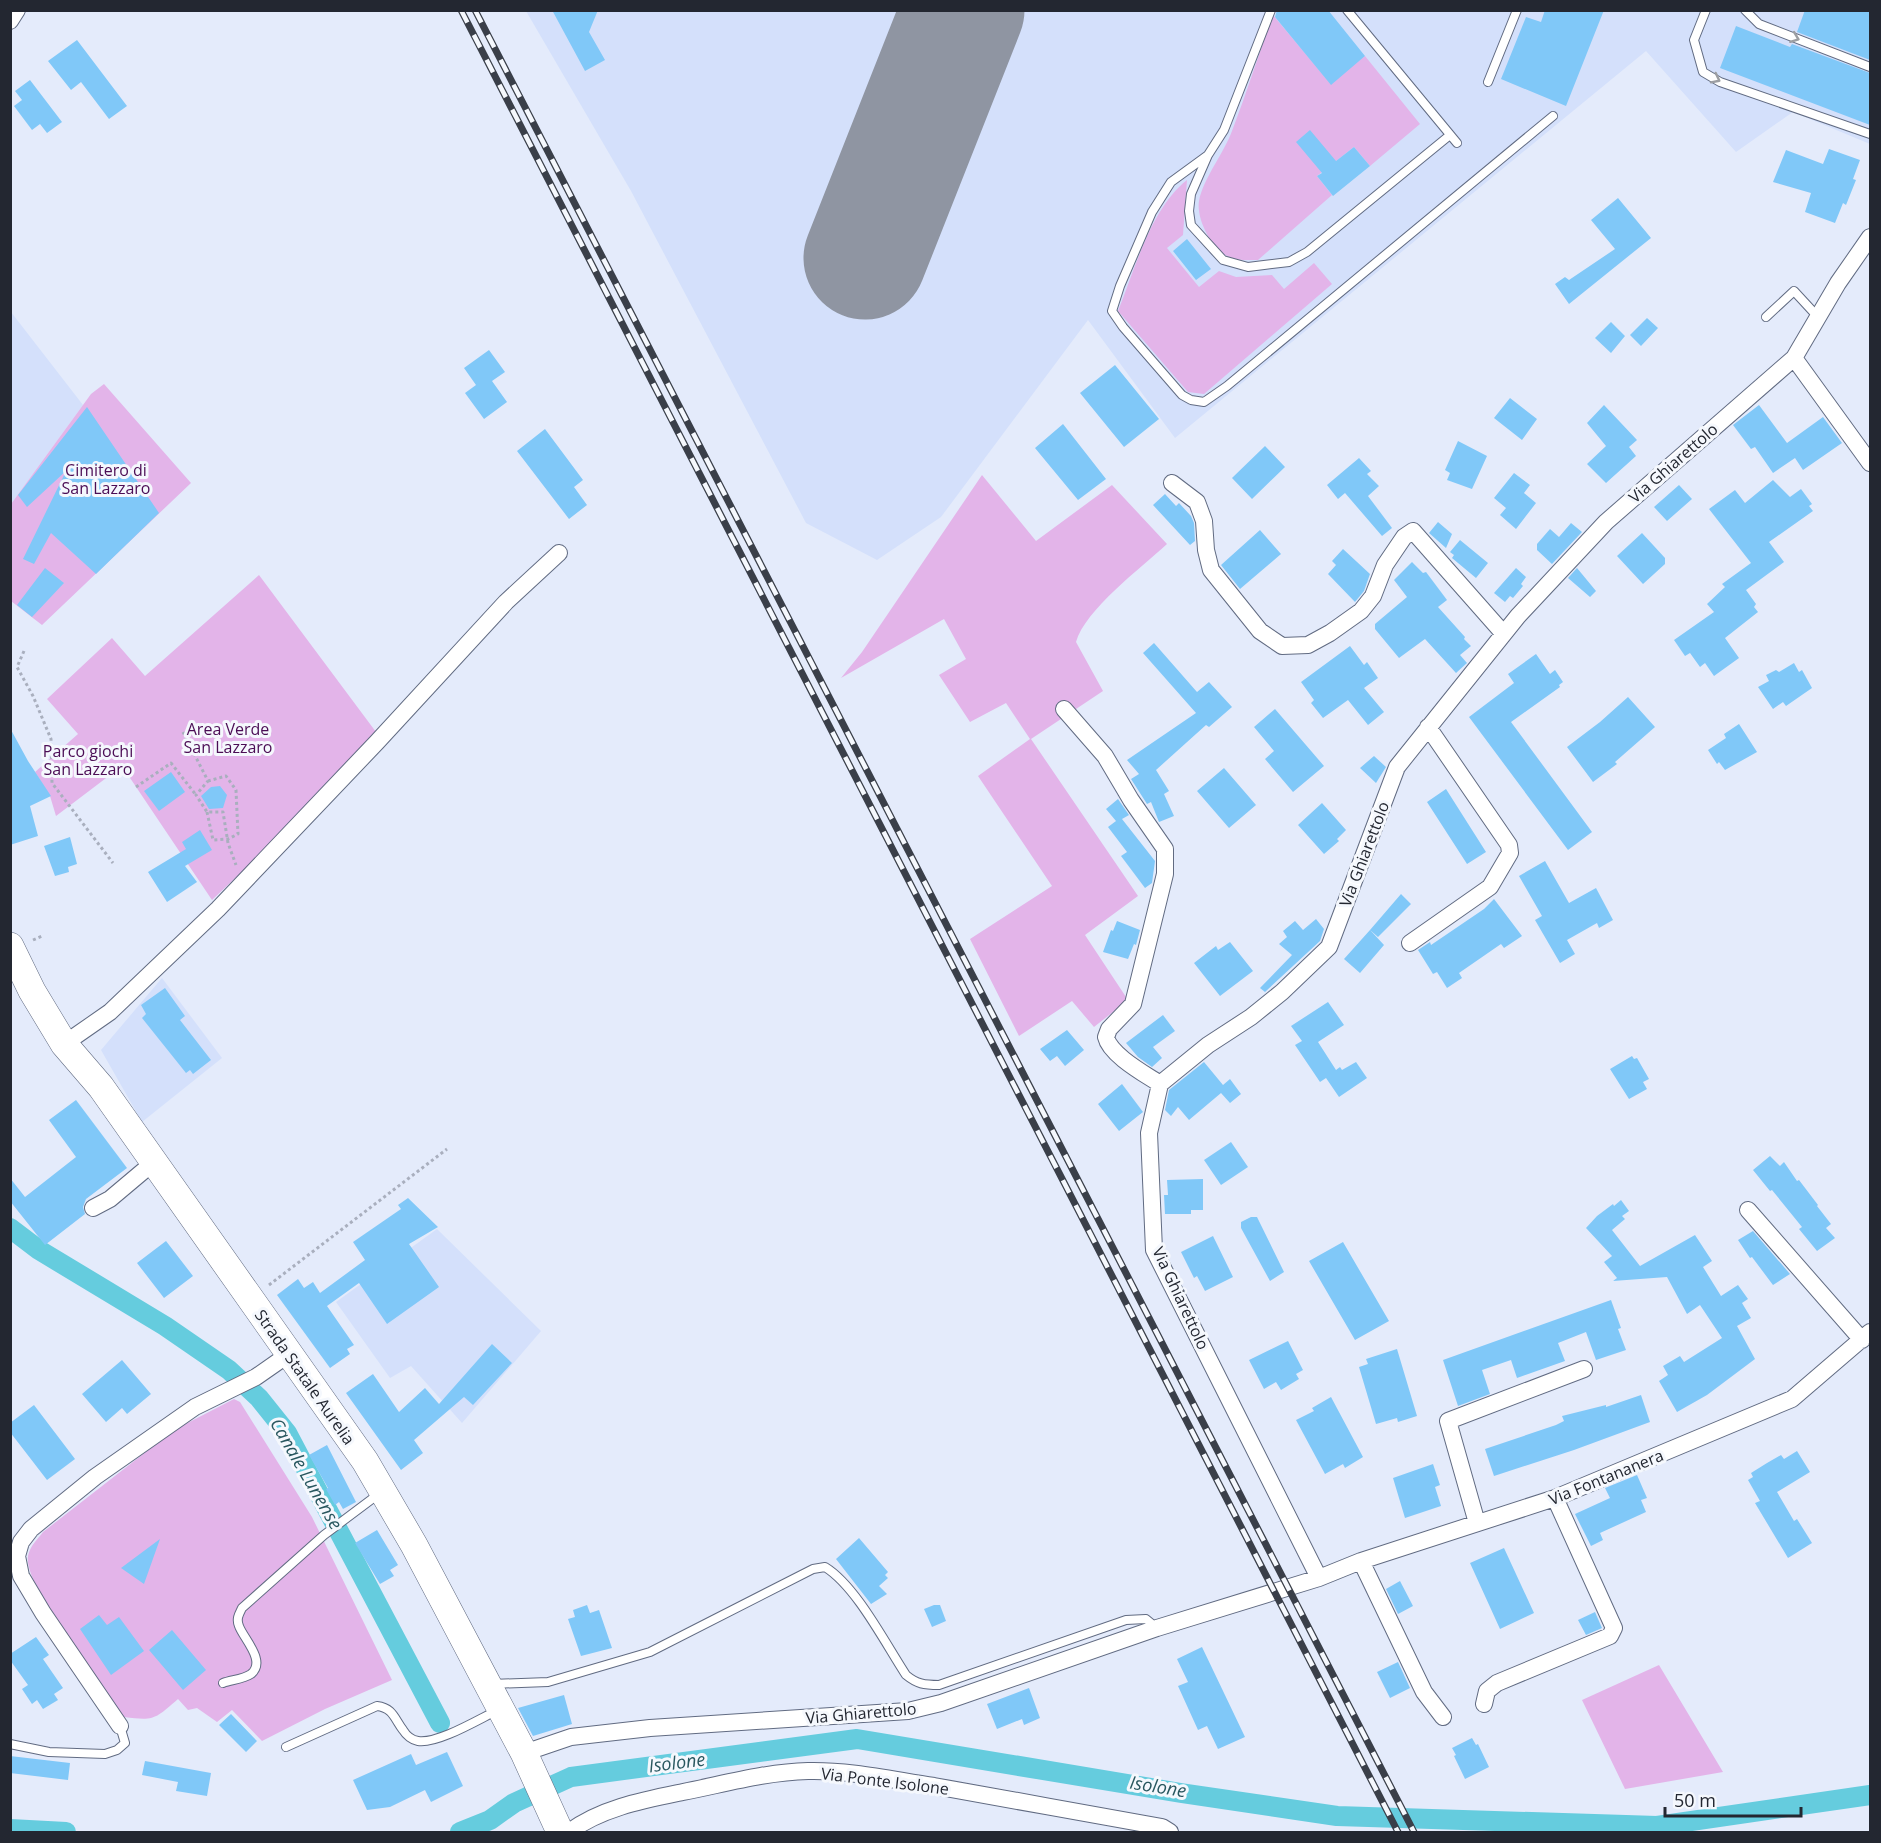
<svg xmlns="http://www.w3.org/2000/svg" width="1881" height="1843" font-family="'Open Sans',sans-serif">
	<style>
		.built { fill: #d4e0fb }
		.green { fill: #e3b4e9 }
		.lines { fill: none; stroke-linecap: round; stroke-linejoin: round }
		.canal { stroke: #65ccde; stroke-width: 20 }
		.runway { stroke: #8f95a2; stroke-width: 123 }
		.building { fill: #80c8f8 }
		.lane-casing { stroke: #616b82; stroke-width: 10 }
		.street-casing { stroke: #616b82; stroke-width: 18 }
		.primary-casing { stroke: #616b82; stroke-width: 28 }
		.path { stroke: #a9afbe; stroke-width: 3; stroke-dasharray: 3 3; stroke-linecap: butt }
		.lane { stroke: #fff; stroke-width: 8 }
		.street { stroke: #fff; stroke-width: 16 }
		.primary { stroke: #fff; stroke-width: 27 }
		.rail-casing { stroke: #3a3f49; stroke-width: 7 }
		.rail { stroke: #f5f8fd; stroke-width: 4.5; stroke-dasharray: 14; stroke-linecap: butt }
		.oneway { stroke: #9c9ea2 }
		.labels { text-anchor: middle; stroke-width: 6; stroke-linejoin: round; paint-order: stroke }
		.street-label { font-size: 16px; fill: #232731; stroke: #f5f8fd }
		.park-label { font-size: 16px; fill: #4b0d55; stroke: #f5f8fd }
		.water-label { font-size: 18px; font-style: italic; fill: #29575f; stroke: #f5f8fd }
	</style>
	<rect width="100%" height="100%" fill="#e4ebfb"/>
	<path class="built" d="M526,11H1870V144L1793,112L1736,152L1646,51L1175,438L1088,320L941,517L877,560L806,523L631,191Z
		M11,312L83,405L11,504Z
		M162,978L222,1058L142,1122L101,1050Z
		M437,1229L541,1331L462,1423L411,1366L390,1378L336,1302Z"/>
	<path class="green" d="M1273,15L1330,83L1365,56L1420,124L1370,166L1354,147L1317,176L1332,195L1258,260C1248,260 1236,261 1227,256C1211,248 1196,218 1199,201C1203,179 1225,151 1232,131C1247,92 1259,53 1273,15Z
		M1187,180L1183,235L1167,248L1199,287L1219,271L1236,277L1272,275L1284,289L1314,263L1332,284L1204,394L1188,392L1118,311C1135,269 1151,208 1187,180Z
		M104,384L191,483L42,625L11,601V504L91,394Z
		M982,475L1036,541L1112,485L1167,544C1141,568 1085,610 1076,642L1103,691L1031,739L1138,896L1085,935L1128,1000L1094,1027L1072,1001L1019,1036L970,939L1052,886L978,776L1030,739L1006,703L970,722L939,675L966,659L944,619L841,678L862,652Z
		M259,575L376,732L249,865L212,900L122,766L56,816L50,796L35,772L78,734L47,699L112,638L145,676Z
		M234,1399L240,1402L312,1517L392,1680L325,1709L262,1741L232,1710L217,1722L197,1708L188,1710L178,1699C155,1719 155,1721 124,1717C104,1689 23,1586 28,1556C30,1546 37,1540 43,1532L174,1430Z
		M1659,1665L1723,1772L1625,1789L1582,1700Z"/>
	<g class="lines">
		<path class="canal" d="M10,1228L39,1250L165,1326L229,1370L259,1398L287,1433L440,1723
			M10,1829L66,1832
			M460,1832L490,1820L514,1803L571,1777L857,1739L1181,1793L1337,1816L1657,1826L1870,1795"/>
		<path class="runway" d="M865,258L963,10"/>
	</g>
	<path class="building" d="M552,10H598L589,32L605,60L585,71Z
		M1277,10H1328L1365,56L1331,85L1275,17Z
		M1545,10H1604L1566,106L1501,79L1526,17L1541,22Z
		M1805,10H1870V60L1797,32Z
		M1736,26L1790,47L1792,44L1870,73V125L1720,68Z
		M77,40L127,106L109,119L81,82L71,90L48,61Z
		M30,80L62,122L47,133L40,124L32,130L14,106L22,100L15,91Z
		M1310,130L1336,161L1354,147L1370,166L1333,196L1317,176L1322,173L1296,142Z
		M1829,149L1860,160L1853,179L1856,180L1846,205L1843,203L1835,223L1805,212L1811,193L1773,182L1786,150L1823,164Z
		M1618,198L1651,238L1569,304L1555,284L1565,277L1569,280L1615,249L1591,220Z
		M1187,239L1211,269L1196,280L1173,251Z
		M1647,318L1658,328L1641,346L1630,335Z
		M1611,322L1625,336L1611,353L1595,338Z
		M489,350L505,372L492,381L507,402L484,419L465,393L476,385L464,368Z
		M1115,365L1159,419L1124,447L1080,393Z
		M1510,398L1537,419L1522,440L1494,418Z
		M1604,405L1637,440L1629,447L1636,456L1606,483L1587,464L1606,446L1587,423Z
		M1759,405L1787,443L1823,417L1842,443L1803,470L1795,458L1773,473L1755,447L1751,449L1733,425Z
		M87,407L159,513L96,574L51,533L34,564L23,559L66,471L27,507L18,495Z
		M1063,424L1106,479L1078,500L1035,448Z
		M545,429L583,480L574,487L587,505L569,519L517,451Z
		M1458,441L1487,456L1472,489L1447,480L1450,473L1445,470Z
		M1265,446L1285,467L1252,499L1232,478Z
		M1359,458L1371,471L1367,474L1379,486L1368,496L1392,528L1382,536L1345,493L1338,499L1327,485Z
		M1514,473L1530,485L1524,493L1536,503L1516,529L1500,515L1506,508L1494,498Z
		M1773,480L1790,497L1801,489L1812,504L1809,506L1813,511L1769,542L1784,562L1746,590L1756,604L1754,607L1758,612L1725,638L1739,658L1714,676L1705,663L1700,667L1690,653L1685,656L1674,640L1714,612L1707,604L1725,587L1722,584L1751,563L1709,509L1735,490L1745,503Z
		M1679,485L1692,499L1667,521L1654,507Z
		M1165,494L1176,506L1179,503L1191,516L1194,523L1195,541L1190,545L1153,505Z
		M1438,522L1452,534L1446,548L1429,533Z
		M1571,523L1582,532L1552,564L1537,550V544L1550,529L1559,537Z
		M1260,530L1281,554L1240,589L1221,565Z
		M1642,533L1665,558V564L1643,584L1617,556Z
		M1460,540L1488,563L1476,578L1452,558L1454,555L1450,552Z
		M1343,549L1370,574L1364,591L1355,602L1328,574L1336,565L1332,561Z
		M1412,562L1423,573L1426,572L1447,600L1438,607L1465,637L1464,639L1471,646L1460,655L1467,663L1456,673L1425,639L1399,658L1375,629V624L1407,597L1394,580Z
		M45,568L64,583L32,617L17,605Z
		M1516,568L1526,577L1521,584L1523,586L1513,598L1510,596L1505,602L1494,593Z
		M1577,568L1596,591L1590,597L1568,578Z
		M1154,643L1197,692L1209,682L1232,707L1209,727L1206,725L1156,770L1169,791L1164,794L1174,816L1159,822L1151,802L1147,804L1131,779L1139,774L1127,760L1196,713L1143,653Z
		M1350,646L1364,665L1367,662L1378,678L1364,688L1384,712L1368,725L1348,700L1323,718L1311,703L1314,700L1301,682Z
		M1536,654L1550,674L1555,670L1563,682L1559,685L1560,687L1511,722L1592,832L1568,850L1469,717L1514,683L1508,674Z
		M1794,663L1799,672L1802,670L1812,688L1786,706L1783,702L1773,709L1758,687L1769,681L1766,675L1776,670L1779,672Z
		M1628,697L1655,727L1615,762L1617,764L1593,782L1567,747L1600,722Z
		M1275,709L1324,766L1293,792L1265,759L1274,751L1254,727Z
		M1739,724L1757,752L1725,770L1719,762L1717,764L1708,750L1726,738L1724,734Z
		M10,728L28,761L51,796L30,806L38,836L10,845Z
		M1374,756L1386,767L1376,783L1360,768Z
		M1224,768L1256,805L1229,828L1197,791Z
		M171,772L185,792L159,811L144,791Z
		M220,786L227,795L223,808L209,809L201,796L211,787Z
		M1446,789L1486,852L1467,864L1427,802Z
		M1118,799L1129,815L1122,819L1155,861L1152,883L1145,888L1121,856L1127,852L1108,827L1116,821L1106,809Z
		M1322,803L1346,830L1337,839L1339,841L1324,854L1298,825Z
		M200,830L212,850L185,866L197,882L167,902L148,872L186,849L182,842Z
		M70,837L77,864L68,867L69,872L55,876L44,846Z
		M1545,861L1569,903L1596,888L1613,920L1599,928L1597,923L1567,940L1575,954L1560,963L1535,920L1542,916L1519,876Z
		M1401,894L1411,904L1378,937L1370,930Z
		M1494,899L1522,936L1504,948L1501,944L1459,973L1462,978L1447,988L1437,972L1433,974L1418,950L1430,942L1431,945L1484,909Z
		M1316,919L1324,929L1320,941L1265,992L1260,988L1292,955L1279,944L1287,937L1283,931L1295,921L1303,930Z
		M1117,921L1140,930L1136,945L1134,944L1128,959L1103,952L1111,930L1113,931Z
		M1370,930L1384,945L1360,973L1344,959Z
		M1230,942L1253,971L1220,996L1194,963L1216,946L1218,950Z
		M165,988L185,1016L180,1020L211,1060L193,1074L190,1070L186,1073L142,1018L146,1014L141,1005Z
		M1328,1002L1344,1025L1318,1042L1336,1070L1340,1067L1342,1070L1356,1062L1367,1078L1339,1097L1326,1078L1320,1082L1295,1045L1302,1041L1291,1026Z
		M1163,1015L1175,1031L1153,1047L1162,1058L1152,1067L1138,1057L1126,1043Z
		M1067,1030L1084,1050L1065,1066L1057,1056L1050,1061L1040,1049Z
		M1632,1056L1634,1059L1637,1058L1649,1079L1643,1082L1647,1089L1629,1099L1610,1069Z
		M1204,1062L1223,1085L1230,1079L1241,1094L1230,1103L1221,1093L1189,1120L1178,1107L1171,1116L1165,1110L1169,1090Z
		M1122,1084L1143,1112L1119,1131L1098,1104Z
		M76,1100L127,1168L86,1199L83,1207L85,1214L45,1245L10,1201V1178L25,1197L76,1157L49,1120Z
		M1231,1142L1248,1167L1221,1185L1204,1160Z
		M1770,1156L1780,1166L1784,1162L1797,1181L1799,1180L1818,1205L1817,1206L1831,1224L1826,1228L1835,1238L1817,1251L1799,1229L1802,1227L1772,1190L1770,1191L1753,1170Z
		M1203,1179V1210H1191V1214H1165L1164,1195H1168L1167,1180Z
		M408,1198L438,1227L409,1244L439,1287L387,1324L359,1283L327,1306L354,1345L347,1349L350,1354L330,1368L277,1295L298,1279L304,1288L313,1282L320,1293L365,1260L353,1242L401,1209L398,1205Z
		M1621,1200L1629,1211L1622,1216L1625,1219L1612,1230L1640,1266L1695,1235L1712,1261L1703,1267L1721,1296L1738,1285L1748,1299L1742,1303L1751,1318L1737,1326L1755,1359L1707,1395L1677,1412L1659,1381L1668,1375L1663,1366L1680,1356L1684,1362L1722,1338L1700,1305L1687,1314L1667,1277L1613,1281L1617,1278L1604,1262L1612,1256L1586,1228L1597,1216L1613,1204L1614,1206Z
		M1251,1217H1257L1284,1272L1270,1281L1241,1228V1222Z
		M1753,1231L1790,1274L1773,1285L1752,1257L1750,1258L1738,1240Z
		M1213,1236L1233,1277L1205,1291L1197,1276L1194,1278L1181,1252Z
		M166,1241L193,1276L164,1298L137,1263Z
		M1343,1242L1389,1321L1355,1340L1309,1261Z
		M1611,1300L1621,1328L1618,1329L1626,1350L1596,1360L1586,1332L1558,1343L1565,1361L1517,1378L1511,1360L1482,1370L1490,1394L1458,1406L1443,1360Z
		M1288,1341L1303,1370L1296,1374L1299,1379L1281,1390L1276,1382L1264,1389L1249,1360Z
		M492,1344L512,1363L473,1405L464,1397L414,1440L423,1453L401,1470L346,1393L373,1374L399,1412L425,1388L439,1404Z
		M1397,1349L1417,1416L1398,1422L1397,1418L1376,1424L1359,1367L1368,1364L1366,1359Z
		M122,1360L151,1394L127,1414L122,1408L106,1422L82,1394Z
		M1641,1395L1650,1422L1574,1450L1494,1476L1485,1449L1556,1425L1564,1421L1562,1416L1606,1405V1407Z
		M1331,1397L1363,1457L1345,1468L1343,1464L1325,1474L1296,1420L1314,1411L1312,1408Z
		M34,1405L75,1459L47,1480L10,1432V1423Z
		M327,1445L356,1502L343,1509L339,1502L335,1505L326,1489L328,1488L309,1455Z
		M1797,1451L1810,1472L1777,1492L1794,1521L1797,1519L1812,1543L1788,1558L1755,1503L1760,1501L1748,1480L1753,1477L1751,1473L1767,1463L1781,1455L1784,1459Z
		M1433,1464L1440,1485L1435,1487L1441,1506L1405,1518L1393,1478Z
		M1637,1475L1647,1498L1641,1500L1646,1512L1600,1533L1603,1540L1591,1546L1575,1514L1610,1498L1605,1488Z
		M377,1530L398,1565L390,1570L394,1576L380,1584L355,1543Z
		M859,1538L888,1572L885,1575L888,1578L879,1586L887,1594L871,1604L836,1559Z
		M160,1539L144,1584L121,1568Z
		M1504,1548L1534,1613L1500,1629L1470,1563Z
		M1400,1581L1413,1606L1398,1614L1386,1589Z
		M587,1605L590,1613L599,1610L612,1648L581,1656L568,1619L575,1617L573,1610Z
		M934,1605H940L946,1621L932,1627L924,1609Z
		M1595,1612L1602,1628L1586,1635L1578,1620Z
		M99,1615L107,1625L119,1617L144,1651L111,1675L80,1629Z
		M172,1630L206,1670L183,1690L149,1650Z
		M36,1637L49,1655L43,1659L63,1688L54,1694L58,1700L43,1709L37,1700L32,1704L22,1689L28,1685L10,1660V1654Z
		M1202,1647L1245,1737L1218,1749L1207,1726L1198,1730L1178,1686L1188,1682L1177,1659Z
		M1398,1662L1410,1688L1390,1698L1377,1672Z
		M1029,1688L1040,1718L1024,1725L1022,1719L997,1729L987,1704Z
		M564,1695L572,1724L533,1736L518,1708Z
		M231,1714L257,1741L246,1752L219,1725Z
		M1472,1738L1476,1745L1478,1744L1489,1767L1465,1779L1454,1756L1456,1755L1452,1748Z
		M447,1752L463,1786L431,1802L425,1790L390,1807L367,1810L353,1780L411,1754L416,1765Z
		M10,1756L70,1763L68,1780L10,1773Z
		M145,1761L211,1773L207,1796L176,1791L178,1782L142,1775Z"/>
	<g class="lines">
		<g class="lane-casing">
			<path id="lane" d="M1271,10L1224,130L1208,155L1171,182L1152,212L1120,286L1112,311L1123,327L1182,395L1191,400L1204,402L1227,386L1553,116
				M1347,10L1457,143
				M1706,10L1694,40L1703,72L1720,82L1870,134
				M1745,10L1759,24L1870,67
				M1488,82L1517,10
				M1208,155L1191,194L1189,211L1191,225L1223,260L1248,267L1264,265L1289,262L1307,252L1450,135
				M1766,317L1794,291L1818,317
				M223,1683C231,1680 244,1679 251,1674C267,1661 243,1638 239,1626C236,1619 239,1614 242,1608L324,1535L380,1493
				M492,1684L548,1682L650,1652L813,1569L825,1567C856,1586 885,1643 906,1675C917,1684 924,1685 939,1685L1126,1620L1146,1619L1157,1628
				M10,1744L49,1752L105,1754L117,1750L125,1743L120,1726
				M286,1747L377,1706C393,1708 394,1718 403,1730C406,1735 412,1740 418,1741C438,1744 479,1719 498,1710"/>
		</g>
		<g class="street-casing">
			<path id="street" d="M10,21L17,10
				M1794,358L1870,463
				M1172,483L1197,502L1204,521L1206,550L1211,570L1260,631L1282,646L1308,645L1330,633L1361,611L1373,596L1385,565L1404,537L1413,531L1503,633
				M1064,709L1105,756L1131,800L1165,849V874L1133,1004L1109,1029L1106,1037C1110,1055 1145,1074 1160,1084
				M1410,943L1490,887L1510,853L1509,845L1428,727
				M64,1044L110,1012L218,909L377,742L506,602L559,553
				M93,1208L110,1199L154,1162
				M1748,1210L1862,1340
				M1477,1523L1448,1421L1584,1369
				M1361,1561L1424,1692L1443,1717
				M1319,1578L1154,1250L1149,1133L1160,1084L1208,1045L1251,1017L1282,992L1329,947L1397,767L1518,616L1606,522L1794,358L1838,283L1870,237
				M1484,1704L1487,1691L1497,1683L1610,1636L1614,1628L1555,1498
				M120,1726L43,1613L21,1576L17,1556L21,1542L31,1529L95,1477L195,1407L256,1377L289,1354
				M524,1753L571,1737L650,1728L908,1711L941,1703L1157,1628L1319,1578L1361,1561L1555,1498L1792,1399L1870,1332
				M569,1832C601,1808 644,1800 683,1792C724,1784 766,1772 808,1771C850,1770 893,1780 934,1786C1010,1799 1086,1814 1162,1827L1170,1832"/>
		</g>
		<g class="primary-casing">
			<path id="primary" d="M10,946L32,991L64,1044L101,1087L365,1461L414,1545L524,1753L560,1832"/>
		</g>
		<path class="path" d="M24,651L17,667L33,696L51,739L52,783L113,863
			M183,732L208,781L196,795L207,812H223L228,843L236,865
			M136,787L171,763L196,795
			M207,812L213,840L228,839L238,834L236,790L226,776L208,781
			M33,940L42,936
			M269,1285L447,1149"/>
		<use href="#lane" class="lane"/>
		<use href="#street" class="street"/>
		<use href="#primary" class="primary"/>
		<g class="rail-casing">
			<path id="rail" d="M461,10L1398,1832
				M475,10L1414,1832"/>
		</g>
		<use href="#rail" class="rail"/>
	</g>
	<defs><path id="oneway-chevron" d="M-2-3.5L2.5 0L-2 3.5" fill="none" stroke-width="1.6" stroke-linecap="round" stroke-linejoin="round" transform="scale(1.5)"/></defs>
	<g class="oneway">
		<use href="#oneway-chevron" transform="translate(1795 38) rotate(21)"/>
		<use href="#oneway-chevron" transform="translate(1716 79) rotate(27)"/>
	</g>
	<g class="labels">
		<g class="street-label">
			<text transform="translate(1673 463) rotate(-41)" y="6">Via Ghiarettolo</text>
			<text transform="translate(1364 854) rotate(-69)" y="6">Via Ghiarettolo</text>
			<text transform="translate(1181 1298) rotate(65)" y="6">Via Ghiarettolo</text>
			<text transform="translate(305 1377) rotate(55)" y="6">Strada Statale Aurelia</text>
			<text transform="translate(1606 1477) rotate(-22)" y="6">Via Fontananera</text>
			<text transform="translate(861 1713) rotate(-5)" y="6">Via Ghiarettolo</text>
			<text transform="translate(885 1781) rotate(7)" y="6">Via Ponte Isolone</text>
		</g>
		<g class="park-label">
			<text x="106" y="476">Cimitero di<tspan x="106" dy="18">San Lazzaro</tspan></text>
			<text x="228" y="735">Area Verde<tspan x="228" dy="18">San Lazzaro</tspan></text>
			<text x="88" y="757">Parco giochi<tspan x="88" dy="18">San Lazzaro</tspan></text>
		</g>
		<g class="water-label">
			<text transform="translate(306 1474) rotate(60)" y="6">Canale Lunense</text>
			<text transform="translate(677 1763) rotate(-7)" y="6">Isolone</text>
			<text transform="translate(1158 1787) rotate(9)" y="6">Isolone</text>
		</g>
	</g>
	<rect width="1881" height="1843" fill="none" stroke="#232731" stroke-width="24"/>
	<path d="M1665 1807v9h136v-9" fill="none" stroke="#232731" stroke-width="3"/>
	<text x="1674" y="1807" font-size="18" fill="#232731" stroke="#f5f8fd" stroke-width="4.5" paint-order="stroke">50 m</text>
</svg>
